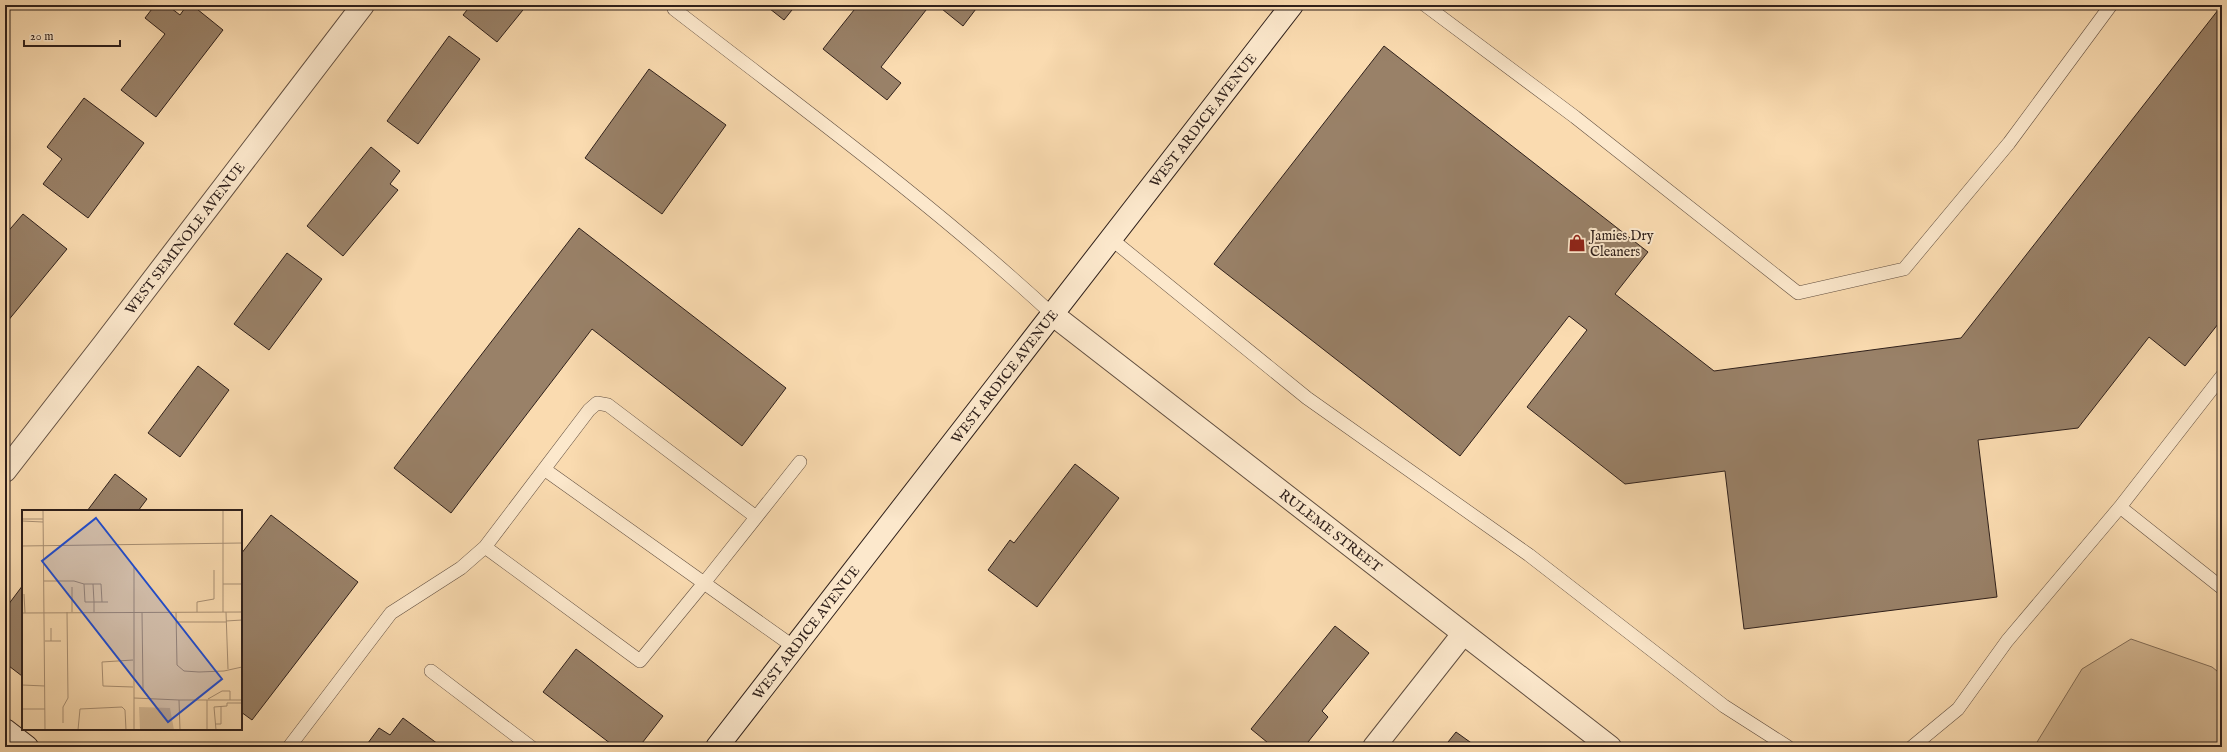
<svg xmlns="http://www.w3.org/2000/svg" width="2227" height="752" font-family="'IM FELL English',serif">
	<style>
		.green { fill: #d7bb97; stroke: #836e59 }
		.building { fill: #998168; stroke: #2f201b }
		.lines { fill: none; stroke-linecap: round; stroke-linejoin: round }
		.lane-casing { stroke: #624f40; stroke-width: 14 }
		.street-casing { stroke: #624f40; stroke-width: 24 }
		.secondary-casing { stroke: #2f201b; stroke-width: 24 }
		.lane { stroke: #fce8cc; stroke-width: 13 }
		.street { stroke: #fce8cc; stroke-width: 22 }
		.secondary { stroke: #fce8cc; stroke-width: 22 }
		.labels { text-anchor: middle; stroke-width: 4; stroke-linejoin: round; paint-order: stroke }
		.street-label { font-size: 14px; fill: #2f201b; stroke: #fce8cc }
		.poi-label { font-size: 14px; fill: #2f201b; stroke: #fce8cc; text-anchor: start }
		.inset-road { fill: none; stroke: #a99074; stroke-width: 1 }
		.view { fill: #1d4ed8; fill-opacity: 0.15; stroke: #1d4ed8; stroke-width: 2 }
		.inset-edge { fill: none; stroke: #2f201b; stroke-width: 2 }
	</style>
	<rect width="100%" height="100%" fill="#fadbb0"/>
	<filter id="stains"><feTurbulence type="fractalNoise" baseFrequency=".005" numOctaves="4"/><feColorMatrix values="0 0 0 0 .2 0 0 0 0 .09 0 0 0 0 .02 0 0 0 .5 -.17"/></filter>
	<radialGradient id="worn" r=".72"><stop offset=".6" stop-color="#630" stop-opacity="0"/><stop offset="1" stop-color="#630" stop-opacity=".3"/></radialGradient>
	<path class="green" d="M2131,639L2212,667L2222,675V747H2034L2082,669Z"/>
	<path class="building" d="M155,5H167L180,15L187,5H192L223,30L156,117L121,90L165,34L145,18Z
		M471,5H527L497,42L463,15Z
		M765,5H796L784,20Z
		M858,5H930L881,67L901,83L887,100L823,49Z
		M937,5H979L963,26Z
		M2222,5V319L2185,366L2149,337L2078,428L1978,440L1997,597L1744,629L1725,471L1625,484L1527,407L1587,330L1569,316L1460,456L1214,264L1384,46L1648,252L1615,294L1714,371L1961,338Z
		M449,36L480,59L418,144L387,121Z
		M649,69L726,125L662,214L585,158Z
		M84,98L144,143L88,218L43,184L62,159L47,147Z
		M371,147L400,171L390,184L398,190L343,256L307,226Z
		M23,214L67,249L7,322L5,320V235Z
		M579,228L786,388L742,446L592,329L451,513L394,468Z
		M287,253L322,279L269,350L234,324Z
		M198,366L229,390L180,457L148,433Z
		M1075,464L1119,498L1037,607L988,570L1010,540L1014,543Z
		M115,474L147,499L138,511H87Z
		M271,515L358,582L252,720L241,712V554Z
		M23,585V674L22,676L5,663V609Z
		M1335,626L1369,653L1322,711L1328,717L1304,747H1273L1251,729Z
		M576,649L663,716L639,747H615L543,692Z
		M403,718L442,747H365L379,728L390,735Z
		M1456,732L1477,747H1444Z"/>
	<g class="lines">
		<g class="lane-casing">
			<path id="lane" d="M1425,5L1575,117L1798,293L1904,269L2009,143L2111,5
				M674,9C802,108 933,204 1052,314
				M1110,238L1307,398L1529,555L1724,706L1788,747
				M544,469L704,583L800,462
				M2120,507L2222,376
				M485,547L589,410L597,403L608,405L756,517
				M431,671L531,747
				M289,747L391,613L461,568L485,547L640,661L704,583L794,647
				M1912,747L1958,709L2007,641L2120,507L2222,588"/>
		</g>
		<g class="street-casing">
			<g id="street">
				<path id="s1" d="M1052,314L1610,747"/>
				<path id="s2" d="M5,471L103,345L363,5"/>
				<path d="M1374,747L1463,634"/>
			</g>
		</g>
		<g class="secondary-casing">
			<g id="secondary">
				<path d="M5,730L27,747"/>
				<path id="s3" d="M717,747L1292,5"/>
			</g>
		</g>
		<use href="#lane" class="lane"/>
		<use href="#street" class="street"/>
		<use href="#secondary" class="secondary"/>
	</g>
	<defs>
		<g id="shop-bare" transform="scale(1.38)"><path d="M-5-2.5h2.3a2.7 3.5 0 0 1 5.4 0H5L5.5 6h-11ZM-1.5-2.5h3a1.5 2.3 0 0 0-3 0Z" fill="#8f2418" stroke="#fce8cc" stroke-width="2.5" paint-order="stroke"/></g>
	</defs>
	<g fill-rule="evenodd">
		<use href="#shop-bare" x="1577" y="243"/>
	</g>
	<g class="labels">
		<g class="street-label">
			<text dy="5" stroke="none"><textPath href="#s3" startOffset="793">WEST ARDICE AVENUE</textPath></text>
			<text dy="5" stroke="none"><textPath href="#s2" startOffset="294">WEST SEMINOLE AVENUE</textPath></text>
			<text dy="5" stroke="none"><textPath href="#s3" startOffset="469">WEST ARDICE AVENUE</textPath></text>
			<text dy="5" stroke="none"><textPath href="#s1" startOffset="353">RULEME STREET</textPath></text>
			<text dy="5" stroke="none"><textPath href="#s3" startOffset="145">WEST ARDICE AVENUE</textPath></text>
		</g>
		<g class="poi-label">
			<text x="1590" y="240">Jamies Dry<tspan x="1590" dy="16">Cleaners</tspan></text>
		</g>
	</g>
	<g transform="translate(22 510)">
		<rect width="220" height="220" fill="#fadbb0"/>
		<path d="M117,197L148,198L152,220H118Z" fill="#d7bb97"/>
		<path class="inset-road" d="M21,0L23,220M201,0V102M0,9H21M0,11L21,12M0,36L220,33M112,57V220M22,71H52L62,74L63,92H72V102M62,74H79L80,92M71,74L72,92H86M201,74H220M50,77V102M2,84L3,103M120,102L121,179L127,188M154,102L155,155L162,161L177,162L202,161L220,157M175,102V92L192,89V60M204,102L206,159M0,103L220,102M204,111L220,110M154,112H204M29,118V131M23,131H39M111,150L80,152L81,176L111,177M0,175L23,176M112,188L157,190L158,220M186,189L200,181H208V190M157,190H220M0,199H23M41,213V197L46,188L45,102M193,214H199V196M56,220L58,199L100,197L103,200L104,220M185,220V190M194,220L192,197L205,196V193H220"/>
		<path class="view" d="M74,8L200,169L146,212L20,51Z"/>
		<rect width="220" height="220" class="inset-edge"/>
	</g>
	<rect width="2227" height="752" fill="none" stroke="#fadbb0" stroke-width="20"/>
	<rect x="6" y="6" width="2215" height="740" fill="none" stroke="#2f201b" stroke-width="2"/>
	<rect x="10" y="10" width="2207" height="732" fill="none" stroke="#2f201b"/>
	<path d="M24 40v6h96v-6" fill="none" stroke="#2f201b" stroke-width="2"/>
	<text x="30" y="40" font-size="12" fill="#2f201b" stroke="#fce8cc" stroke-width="3" paint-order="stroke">20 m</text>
	<rect width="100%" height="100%" filter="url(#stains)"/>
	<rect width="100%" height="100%" fill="url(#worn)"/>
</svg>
